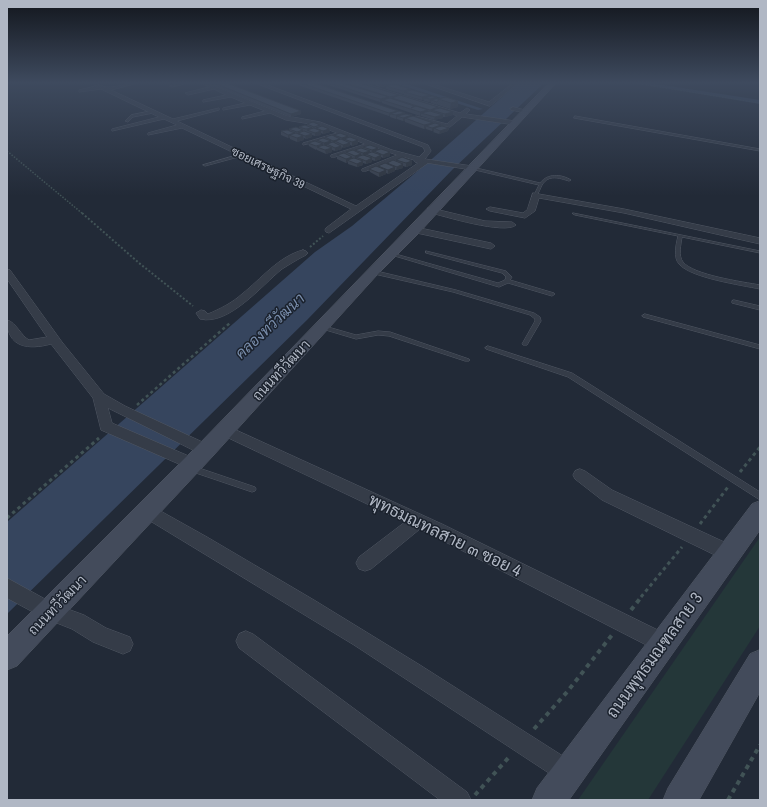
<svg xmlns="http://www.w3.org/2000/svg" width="767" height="807" font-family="'Archivo Narrow',Sarabun,sans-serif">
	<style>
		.green { fill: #243739 }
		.water { fill: #36455e }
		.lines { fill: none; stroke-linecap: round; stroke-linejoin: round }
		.canal { fill: #36455e; fill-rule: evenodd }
		.service-casing { stroke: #505763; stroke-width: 1 }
		.minor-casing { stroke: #505763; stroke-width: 1 }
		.secondary-casing { stroke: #505763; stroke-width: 1 }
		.path-far5 { stroke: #415356; stroke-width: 1; stroke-dasharray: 1.5 1.5; stroke-linecap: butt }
		.path-far4 { stroke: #415356; stroke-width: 1.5; stroke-dasharray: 1.5 1.5; stroke-linecap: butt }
		.path-far3 { stroke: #415356; stroke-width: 2; stroke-dasharray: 2 2; stroke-linecap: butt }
		.path-far2 { stroke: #415356; stroke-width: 2.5; stroke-dasharray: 3 3; stroke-linecap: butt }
		.path-far1 { stroke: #415356; stroke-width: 3; stroke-dasharray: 3.5 3.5; stroke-linecap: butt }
		.path { stroke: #415356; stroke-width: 4; stroke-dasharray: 4.5 4.5; stroke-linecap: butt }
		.service { fill: #353c48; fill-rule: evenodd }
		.minor { fill: #353c48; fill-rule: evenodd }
		.secondary { fill: #434b5b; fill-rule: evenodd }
		.wall { fill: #3a424f }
		.shaded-wall { fill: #2f3640 }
		.building { fill: #434d5c; stroke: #2f3640 }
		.labels { text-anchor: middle; stroke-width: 3; stroke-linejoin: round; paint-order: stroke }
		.far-street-label { font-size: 12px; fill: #b0b7c4; stroke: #1a212c }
		.street-label { font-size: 14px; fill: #b0b7c4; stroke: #1a212c }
		.water-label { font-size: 15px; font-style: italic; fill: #798dab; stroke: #1a212c }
		.near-street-label { font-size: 17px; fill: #b0b7c4; stroke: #1a212c }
	</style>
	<rect width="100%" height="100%" fill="#222a37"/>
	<path class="green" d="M760,537V626L648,800H578Z"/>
	<path class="water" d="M518,83H544L453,169L307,320L7,614V522L315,252L352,226L433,158Z"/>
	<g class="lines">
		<path class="canal" d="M394,83H404L483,109L478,110Z
			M635,83H650L760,100V104Z"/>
		<g class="service-casing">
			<path id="service" d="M152,111L153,113L133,117L128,122L125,121L131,115Z
				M575,116L760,149V151L574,118Z
				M241,154L242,156L205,166L203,165Z
				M472,167L540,183C548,173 561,174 571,180L569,181C559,178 549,174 542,185C540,189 539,193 536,196L534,195L539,185L471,169V167Z
				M573,213L760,251V253L682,237C681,244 678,256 683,262C693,275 743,282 760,285V289C741,285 691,278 679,264C673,257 676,245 678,236L575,215L573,214Z
				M426,251L506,271L512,277L510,280L554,293L555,294L552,296L508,283L499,287L388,254L392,253L498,283L505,280L506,277L502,273L426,253Z
				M372,270L456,290L534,313L540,317L541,321L527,345H523L522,344L535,321V319L530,315L453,292L370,273V271Z
				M734,300L760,306V310L732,303V301Z
				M645,314L760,345V349L643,317L642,316Z
				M321,325L356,335L378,331L390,332L469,359L470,360L469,361H465L389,336L378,335L356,339L319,328L318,327Z
				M488,346L572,373L760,492V500L568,377L486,349L485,348Z
				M190,465L255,487L256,489L255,491L252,492L187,470L186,468L187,466Z"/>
		</g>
		<g class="minor-casing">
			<path id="minor" d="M91,83C98,83 100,86 106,87C113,88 129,83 138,83L111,90L173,119L219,108V110L177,121L356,206L418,163L415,162L414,160L404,157L366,171H362V169L397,155L371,146L335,157H331V155L365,144L343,135L303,145V143L337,133L317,125L286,120L270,113L242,119V117L265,111L250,105L223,110V108L245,103L231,97L203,102V100L226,95L214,89L188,95L185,93L209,87L201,83H207L287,116L320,122L392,150L419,157L425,151L423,147L255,83H262L428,145L431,151L425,159L472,166L476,168L472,170L428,163L329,233L326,232L325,230L326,228L351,209L182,128L148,135V133L177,125L164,119L112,131V129L159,117L101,89L79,92V90L96,86Z
				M179,83H188L172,87L170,86Z
				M355,83H362L460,113L467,108L470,110L466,114L515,121L518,123L515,125L462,117L450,127L435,125L413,118L416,116L447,124L457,116Z
				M423,83H430L489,102L513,83H518L490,106Z
				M513,107L529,111L526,113L511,110L510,109Z
				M533,193L624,209L760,238V244L624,213L539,198L535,211L525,218L490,211L486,209L490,207L523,213L527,210Z
				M428,208H431L485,221L512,222L516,225C505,235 443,216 428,212Z
				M415,227L491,243L495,246L491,249L412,232L411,230L412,228Z
				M303,250L306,251L308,253L306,255C298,259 290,264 282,269C262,285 229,326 200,319L196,313L201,310L205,311L208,314C220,309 232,303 242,294C261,279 279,256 303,250Z
				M7,269L10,270L62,342L104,394L125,406L211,446L213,450L211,454L206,456L201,454L108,408L112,423L198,460L200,464L198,468L193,470L188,468L101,430L93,398L51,344C29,350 7,348 7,320C16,322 21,336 29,340L47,337L7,279Z
				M225,425L442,524L670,636L673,643L670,650L663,653L656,650L420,529L371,569L365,571L359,569L356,563L359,557L405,522L220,434L218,430L220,426Z
				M580,469L585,471L612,490L735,547L737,553L735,559L729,561L723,559L602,500L575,479L573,475L575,471Z
				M148,504L207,537L314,600L420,665L577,765L580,773L577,781L569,784L561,781L354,645L142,516L140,511L142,506Z
				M7,578L54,604L84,615L106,628L130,637L133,644L130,651L123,654L93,642L72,629L44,618L7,598Z
				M246,631L253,634L467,792L471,800H440L239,648L236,641L239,634Z"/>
		</g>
		<g class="secondary-casing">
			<path id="secondary" d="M549,83H556L419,233L377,275L213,456L17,666L7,670V636L199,444Z
				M760,501V530L569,800H532L537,788L752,504Z
				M760,650V692L699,800H663L668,788L750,654Z"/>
		</g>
		<path class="path-far5" d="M633,83L760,103"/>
		<path class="path-far4" d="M7,151L83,214"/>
		<path class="path-far3" d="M82,213L139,263L193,306
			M310,247L323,236"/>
		<path class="path-far2" d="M137,405L231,322"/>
		<path class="path-far1" d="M740,472L760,447
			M7,518L99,438
			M700,524L728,487
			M641,597L682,547"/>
		<path class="path" d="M631,610L642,596
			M534,729L567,692L612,635
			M475,795L510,756
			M728,800L760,745"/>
		<use href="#service" class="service"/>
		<use href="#minor" class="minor"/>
		<use href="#secondary" class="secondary"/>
	</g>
	<path class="wall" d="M207,83H227L301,114L291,117Z
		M292,83H314L404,114L412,115V116L433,124L441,125V126L449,128L448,131L439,134L433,132L434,131H432L426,129V128L424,129L405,122V121H403L397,119V118L396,119L390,117V116H389Z
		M322,83H360L399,96L438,107V108L453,112V115L445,117H443V118L434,120L421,116V115L420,116L382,103V102H380Z
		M367,83H392V85L380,87Z
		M386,86L411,90L430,95V96L437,97V98L458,101V107L450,109L438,105V104L437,105L431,103V102H429L424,101V100H422L404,95V94H403L386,89Z
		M307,124L320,125V126L330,132L323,134L321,133V135L315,136L312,135V137L306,139L304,138V140L297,142L290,139V138H288L281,135V131H290L289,129L299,128V127L307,126Z
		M334,135L348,136V137L358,140V144L352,146L350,145V146L343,148L342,147V149L335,151L332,150V152L326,154L317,150V149L316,150L309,146L308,143L317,142V140L326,139L325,137L334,136Z
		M363,147L378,148V150L390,156L383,158L381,157V159L375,161L372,160V162L366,164L363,163V165L357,167L348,164V162L346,163L337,159V155L346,154V152L355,151V150L363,148Z
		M396,160L412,165L406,167L403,166V168L396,170H395V171L388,174L386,173V174L379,177L370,172L369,169L378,167V166L387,164V163L396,161Z"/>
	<path class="shaded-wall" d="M387,83H392V85L380,87V85Z
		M430,95V98H424V100H422V97Z
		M389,97V100H382V102H380V99Z
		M437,97V100H431V102H429L430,99Z
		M458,101V107L450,109L451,103Z
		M428,110V113H421V115L420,116V112Z
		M301,111V114L291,117V114Z
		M398,111V114H390V116H389V113Z
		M453,112V115L445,117V114Z
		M405,113L404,116H397V118L396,119V115Z
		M412,115V119L405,118V121H403V118Z
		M443,115V118L434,120L435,117Z
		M433,123V126H426V128L424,129V125Z
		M441,125V129L434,128V131H432V128Z
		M449,128L448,131L439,134L440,131Z
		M329,129L330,132L323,134V131Z
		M321,131V135L315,136V133Z
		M295,133V136L289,135L290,138H288V135Z
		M312,134V137L306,139L305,136Z
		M303,136L304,140L297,142V138Z
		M348,136V140L344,139V141L342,142V138Z
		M340,139V142L335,141V144H334L333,141Z
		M358,140V144L352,146V142Z
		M331,141V145L327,144V146L325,147L324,143Z
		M350,143V146L343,148V145Z
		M341,146L342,149L335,151V148Z
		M332,148V152L326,154L325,150Z
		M378,148V152L374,151V153L372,154V150Z
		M370,151V155L366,154V156L364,157L363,153Z
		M390,152V156L383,158V155Z
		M361,154L362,157H356L357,159L355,160V156Z
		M381,155V159L375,161V158Z
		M352,157L353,160H347L348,162L346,163V159Z
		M372,158V162L366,164V161Z
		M363,161V165L357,167V164Z
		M412,161V165L406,167V163Z
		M403,164V168L396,170L397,167Z
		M395,167V171L388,174V170Z
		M386,170V174L379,177V173Z"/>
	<path class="building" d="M214,83H227L301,111L291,114Z
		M301,83H314L398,111L389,113Z
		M330,83H342L389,97L380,99Z
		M346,83H360L399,95L390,97Z
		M376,83H387L380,85Z
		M394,84L411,89L403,91L386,86Z
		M412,90L430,95L422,97L404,92Z
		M400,95L438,107L430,110L392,98Z
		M432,96L437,97L430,99L424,98Z
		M446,97L458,101L451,103L438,99Z
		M390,98L414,106L411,108L416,106L428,110L420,112L382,100Z
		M439,98H440L438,99V101L437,102L431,100Z
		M440,108L453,112L445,114L431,110Z
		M399,111L405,113L396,115L390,114Z
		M430,111L443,115L435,117L421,113Z
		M406,114L412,115L403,118L397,116Z
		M413,116L433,123L424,125L405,118Z
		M313,122L320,125L314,127L307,124Z
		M435,123L441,125L432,128L426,126Z
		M305,125L312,128L306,129L299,127Z
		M322,126L329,129L323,131L316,128Z
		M442,126L449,128L440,131L434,128Z
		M296,127L303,130L297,132L289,129Z
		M314,128L321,131L315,133L307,130Z
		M287,130L295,133L288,135L281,131Z
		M304,131L312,134L305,136L298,133Z
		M296,133L303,136L297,138L289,135Z
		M340,133L348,136L342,138L334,135Z
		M332,135L340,139L333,141L325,137Z
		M350,137L358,140L352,142L344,139Z
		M323,138L331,141L324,143L317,140Z
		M341,139L350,143L343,145L335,141Z
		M315,141L323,144L316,146L308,143Z
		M333,142L341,146L335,148L327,144Z
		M324,145L332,148L325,150L317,147Z
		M370,145L378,148L372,150L363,147Z
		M361,148L370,151L363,153L355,150Z
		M381,149L390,152L383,155L374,151Z
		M353,150L361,154L355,156L346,152Z
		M372,152L381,155L375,158L366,154Z
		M344,153L352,157L346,159L337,155Z
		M363,155L372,158L366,161L356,157Z
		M402,157L412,161L406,163L396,160Z
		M354,158L363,161L357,164L347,160Z
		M393,160L403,164L397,167L387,163Z
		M385,163L395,167L388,170L378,166Z
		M376,166L386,170L379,173L369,169Z"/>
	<linearGradient id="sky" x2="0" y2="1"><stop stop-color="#13171e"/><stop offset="0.42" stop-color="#3e4a5e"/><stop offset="1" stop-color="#3e4a5e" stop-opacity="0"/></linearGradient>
	<rect width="767" height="196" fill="url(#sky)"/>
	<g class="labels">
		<g class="far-street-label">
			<text transform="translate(268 168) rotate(26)" y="4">ซอยเศรษฐกิจ 39</text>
		</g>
		<g class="street-label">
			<text transform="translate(281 370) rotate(-47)" y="5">ถนนทวีวัฒนา</text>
			<text transform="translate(57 605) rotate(-46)" y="5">ถนนทวีวัฒนา</text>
		</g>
		<g class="water-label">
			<text transform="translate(270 326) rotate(-43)" y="5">คลองทวีวัฒนา</text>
		</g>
		<g class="near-street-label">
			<text transform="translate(445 535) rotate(26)" y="6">พุทธมณทลสาย ๓ ซอย 4</text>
			<text transform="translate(654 655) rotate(-54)" y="6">ถนนพุทธมณฑลสาย 3</text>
		</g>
	</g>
	<rect width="767" height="807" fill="none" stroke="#b0b7c4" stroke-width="16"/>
</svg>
